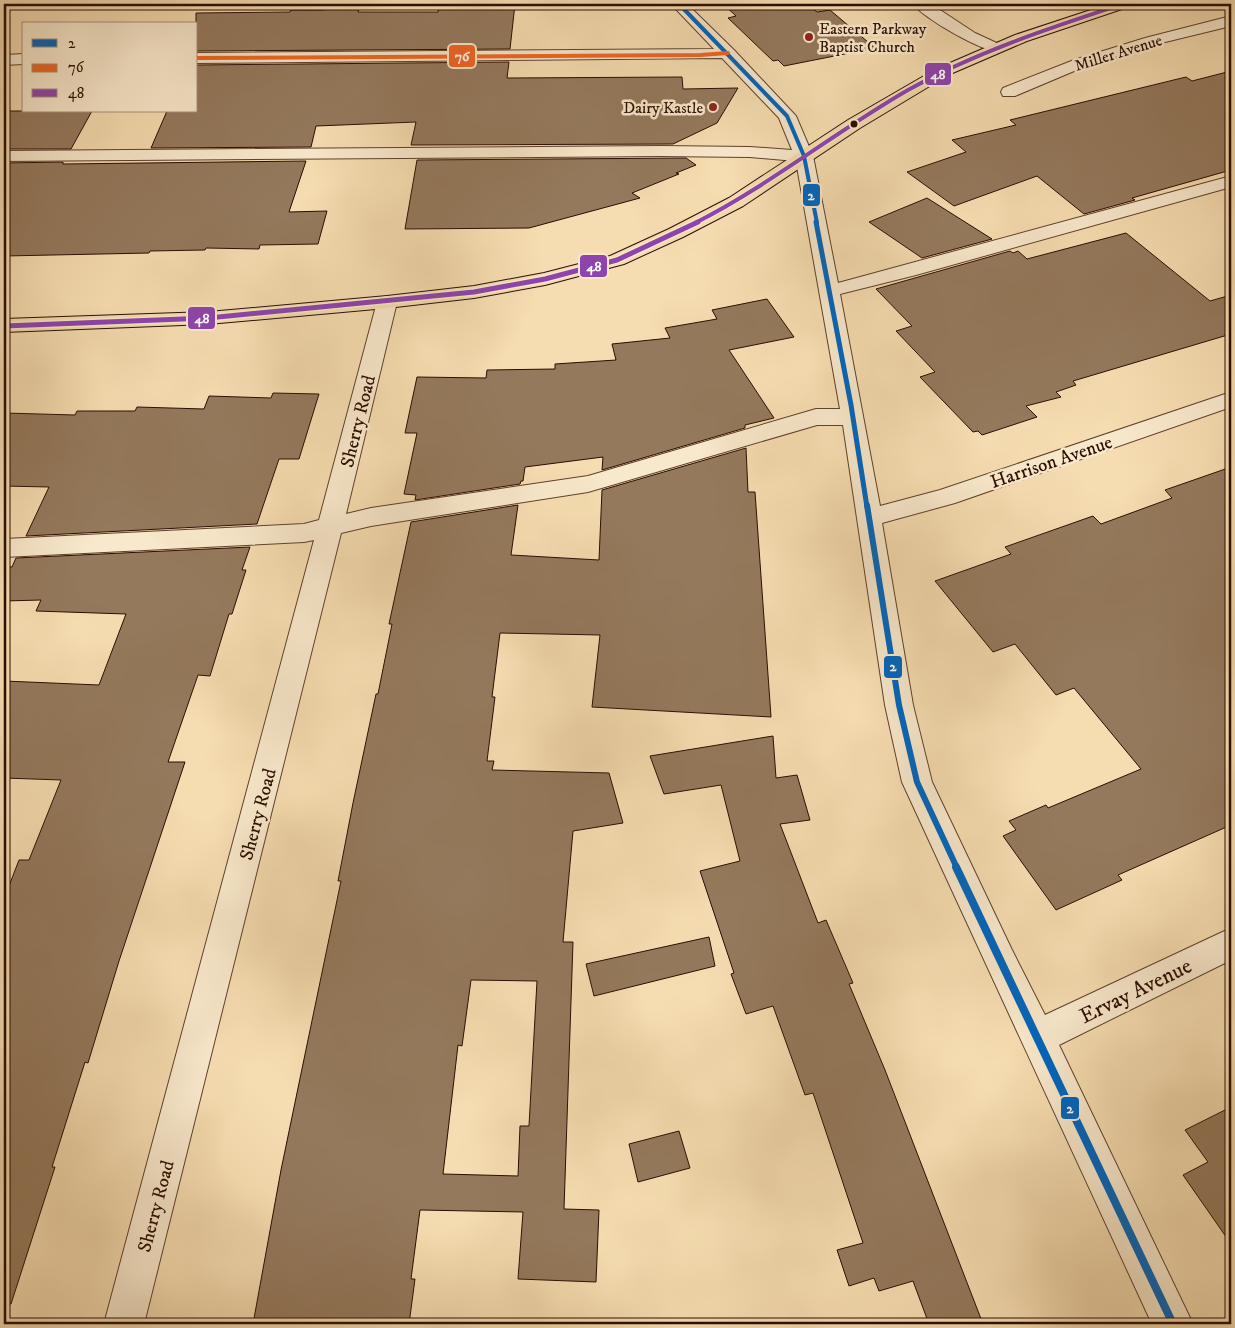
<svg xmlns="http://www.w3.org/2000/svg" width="1235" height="1328" font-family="'IM FELL DW Pica',serif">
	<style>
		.building { fill: #94795c; stroke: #2a0d00; fill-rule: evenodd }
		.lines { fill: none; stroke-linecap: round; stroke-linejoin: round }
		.minor-casing { stroke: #5d412c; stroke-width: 2 }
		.major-casing { stroke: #2a0d00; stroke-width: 2 }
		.minor { fill: #f9e9cc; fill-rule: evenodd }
		.major { fill: #f6ddb1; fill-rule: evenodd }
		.bus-1-far3-casing { stroke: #f9e9cc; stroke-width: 6 }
		.bus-1-far2-casing { stroke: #f9e9cc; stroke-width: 8 }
		.bus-1-far1-casing { stroke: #f9e9cc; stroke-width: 10 }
		.bus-1-casing { stroke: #f9e9cc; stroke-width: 12 }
		.bus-2-casing { stroke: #f9e9cc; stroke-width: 6 }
		.bus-3-far1-casing { stroke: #f9e9cc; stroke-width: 6 }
		.bus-3-casing { stroke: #f9e9cc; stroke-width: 8 }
		.bus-1-far3 { stroke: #0065bd; stroke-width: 4 }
		.bus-1-far2 { stroke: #0065bd; stroke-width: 5 }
		.bus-1-far1 { stroke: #0065bd; stroke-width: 6 }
		.bus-1 { stroke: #0065bd; stroke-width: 8 }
		.bus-2 { stroke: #f26522; stroke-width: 4 }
		.bus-3-far1 { stroke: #8e44ad; stroke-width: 4 }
		.bus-3 { stroke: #8e44ad; stroke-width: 5 }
		.poi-dot { fill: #8f2418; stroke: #f9e9cc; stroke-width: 2 }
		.bus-dot { fill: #2a0d00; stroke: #f9e9cc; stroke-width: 2 }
		.labels { text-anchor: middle; stroke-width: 5; stroke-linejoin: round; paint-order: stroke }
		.far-poi-label { font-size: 16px; fill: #2a0d00; stroke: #f9e9cc; text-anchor: start }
		.far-street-label { font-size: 16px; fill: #2a0d00; stroke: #f9e9cc }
		.street-label { font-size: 19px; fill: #2a0d00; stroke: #f9e9cc }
		.near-street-label { font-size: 22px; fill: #2a0d00; stroke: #f9e9cc }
		.line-badge { stroke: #f9e9cc; stroke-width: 2 }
		.badge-label { font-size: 14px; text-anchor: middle; font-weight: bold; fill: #fff }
	</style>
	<rect width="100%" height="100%" fill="#f6ddb1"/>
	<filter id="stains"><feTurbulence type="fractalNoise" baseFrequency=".004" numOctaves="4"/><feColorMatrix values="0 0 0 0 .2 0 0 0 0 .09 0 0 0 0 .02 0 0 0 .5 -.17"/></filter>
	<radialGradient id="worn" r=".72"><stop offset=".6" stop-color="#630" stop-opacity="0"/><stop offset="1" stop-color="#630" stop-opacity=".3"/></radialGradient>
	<path class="building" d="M439,4H515L510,49L196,51V13L290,12L291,10H324L325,8H359L358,12H438Z
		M723,4H807L817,12L830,10L875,48L784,66L778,60L773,61L728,18L736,16Z
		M509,62L507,78L682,77L683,89L738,88L717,123L673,144L411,145L416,122L316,126L311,147L151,148L167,111H196V65Z
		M1231,71V170L1132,198L1135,200L1084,214L1037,176L954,206L907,172L966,152L952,140L1016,125L1010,120L1186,77L1192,81Z
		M4,111H92L71,149H4Z
		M686,158L696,165L676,173L679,174L632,193L640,198L529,228L405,229L417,160Z
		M306,161L289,212L327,211L318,244L260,245L259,249L206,248L205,250L150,251L149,253L4,256V163L63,162V164Z
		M927,198L992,239L922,258L869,222Z
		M1126,233L1210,301L1231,295V334L1073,381L1076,385L1056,392L1061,397L1026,406L1037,417L982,435L978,431L973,432L920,377L935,372L896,331L912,326L876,289L1010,251L1013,253L1018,251L1027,259Z
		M767,299L794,337L729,350L774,418L745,425V428L602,470L603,457L525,467L523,481H521L520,484L415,500L416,495L404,494L417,433H405L417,377L486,378L487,370L555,369V364L616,360L612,344L670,338L665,328L717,319L712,310Z
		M273,393L319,394L299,459H279L257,524L26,536L49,487L4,486V413L75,415L77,411H135L137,407L204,409L209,396L271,398Z
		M746,448L748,492H755L771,717L592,707L600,635L500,633L492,697H495L487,761H494L492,770L609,773L623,823L573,831L563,942H573L564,1209L599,1210L596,1282L518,1279L523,1212L420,1210L411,1279H415L409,1324H253L281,1170L341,881H338L353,803L376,694H378L392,624H389L411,522L518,505L511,555L599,560L602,490ZM471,980L537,981L529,1126H520L518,1176L443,1174L458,1045L462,1046Z
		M1231,467V825L1118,875L1122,880L1056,910L1003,836L1016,830L1009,821L1046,805L1048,808L1141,769L1074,688L1056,695L1015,644L993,652L935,581L1011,554L1005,547L1093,516L1101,524L1172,498L1165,490Z
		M250,547L242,570H246L232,614H229L210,676L198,675L168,762H185L119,961L88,1063L85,1062L52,1167H55L11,1304L4,1303V899L19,860H29L61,780L4,778V681L99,685L126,614L36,611L41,600L4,601V567H12L16,558Z
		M773,736L776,778L797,775L810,820L780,824L818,923L826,920L853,983L849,984L885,1070L983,1324H929L913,1281L879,1291L874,1278L849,1286L837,1250L863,1243L813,1093L805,1095L773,1006L746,1014L731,974L734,973L700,871L740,861L721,785L664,794L650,756Z
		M709,937L715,966L594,996L586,964Z
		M1231,1107V1244L1183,1175L1208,1162L1185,1130Z
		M679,1131L690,1168L638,1182L629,1144Z"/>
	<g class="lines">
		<g class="minor-casing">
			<path id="minor" d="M671,4H687L734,50L796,116L813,156L838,283L1231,176V187L916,275L840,294L880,506L940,490L1231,392V407L955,503L882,523L913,705L932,782L1012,950L1045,1015L1231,928V960L1059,1045L1193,1324H1152L902,782L885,705L843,425H817L588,492L371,526L341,533L144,1324H104L314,540L304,542L4,557V539L304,524L319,520L377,302L380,298L387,296L394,298L397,302L346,514L371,508L588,476L816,409H840L796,161L750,157L660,156L4,161V151L660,146L750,147L792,150L779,118L722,58L196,63V53L714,49Z
				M913,4H931L975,33L1001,45L1003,48L1001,51C986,55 922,17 913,4Z
				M1231,16V26L1157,44L1086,66L1015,96H1003L1001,92L1003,88L1074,60L1145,38Z
				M24,54V64L4,65V55Z"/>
		</g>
		<g class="major-casing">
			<path id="major" d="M1109,4H1131L1128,7L1027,41L948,75L860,128L743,206L683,237L624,264L545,285L474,298L387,308L208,324L4,332V319L208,312L387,296L474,286L544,273L610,256L669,229L729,198L848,120L936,69L1015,35Z"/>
		</g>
		<use href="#minor" class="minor"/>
		<use href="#major" class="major"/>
		<g class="bus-1-far3-casing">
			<path id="bus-1-far3" d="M679,4L787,116L804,156L817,223"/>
		</g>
		<g class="bus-1-far2-casing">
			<path id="bus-1-far2" d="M816,222L851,405L867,507"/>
		</g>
		<g class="bus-1-far1-casing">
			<path id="bus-1-far1" d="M867,505L899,705L917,782L957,868"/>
		</g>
		<g class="bus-1-casing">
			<path id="bus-1" d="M956,867L1173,1324"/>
		</g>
		<g class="bus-2-casing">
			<path id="bus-2" d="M196,58L700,55L728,53"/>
		</g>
		<g class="bus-3-far1-casing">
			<path id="bus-3-far1" d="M695,223C770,185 835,132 908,90C976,52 1050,28 1123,4"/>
		</g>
		<g class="bus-3-casing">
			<path id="bus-3" d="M4,326L208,318L474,292L545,279L617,260L698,222"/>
		</g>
		<use href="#bus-1-far3" class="bus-1-far3"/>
		<use href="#bus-1-far2" class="bus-1-far2"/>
		<use href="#bus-1-far1" class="bus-1-far1"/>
		<use href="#bus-1" class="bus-1"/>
		<use href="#bus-2" class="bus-2"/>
		<use href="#bus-3-far1" class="bus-3-far1"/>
		<use href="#bus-3" class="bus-3"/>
	</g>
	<g class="poi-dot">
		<circle cx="809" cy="37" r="5"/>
		<circle cx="713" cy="107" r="5"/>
	</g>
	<circle class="bus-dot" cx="854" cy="124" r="4.5"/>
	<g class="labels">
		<g class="far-poi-label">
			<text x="819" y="34">Eastern Parkway<tspan x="819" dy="18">Baptist Church</tspan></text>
			<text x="703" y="113" text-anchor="end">Dairy Kastle</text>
		</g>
		<g class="far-street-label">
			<text transform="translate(1118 52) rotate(-17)" y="6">Miller Avenue</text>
		</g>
		<g class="street-label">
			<text transform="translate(357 421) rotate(-76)" y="7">Sherry Road</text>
			<text transform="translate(1051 461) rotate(-19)" y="7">Harrison Avenue</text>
			<text transform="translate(257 814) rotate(-75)" y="7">Sherry Road</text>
			<text transform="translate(155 1206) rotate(-75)" y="7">Sherry Road</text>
		</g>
		<g class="near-street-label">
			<text transform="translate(1135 990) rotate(-26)" y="8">Ervay Avenue</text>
		</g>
	</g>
	<g class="line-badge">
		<rect x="448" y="44" width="28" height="24" rx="5" fill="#f26522"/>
		<rect x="924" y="62" width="28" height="24" rx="5" fill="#8e44ad"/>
		<rect x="802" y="183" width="19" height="24" rx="5" fill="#0065bd"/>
		<rect x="579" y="254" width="29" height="24" rx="5" fill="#8e44ad"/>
		<rect x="187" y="306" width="29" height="24" rx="5" fill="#8e44ad"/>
		<rect x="883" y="655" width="20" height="24" rx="5" fill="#0065bd"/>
		<rect x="1060" y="1096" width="20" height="24" rx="5" fill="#0065bd"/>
	</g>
	<g class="badge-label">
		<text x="462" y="61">76</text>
		<text x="938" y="79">48</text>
		<text x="811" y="200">2</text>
		<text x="594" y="271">48</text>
		<text x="202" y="323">48</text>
		<text x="893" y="671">2</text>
		<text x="1070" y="1113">2</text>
	</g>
	<rect width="1235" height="1328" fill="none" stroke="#f6ddb1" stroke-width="20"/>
	<rect x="5" y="5" width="1225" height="1318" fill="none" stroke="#2a0d00" stroke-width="2.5"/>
	<rect x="10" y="10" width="1215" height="1308" fill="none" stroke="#2a0d00"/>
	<rect x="22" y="22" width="175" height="90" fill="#f9e9cc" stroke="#a6917a"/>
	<rect x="32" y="39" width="25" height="8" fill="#0065bd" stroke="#a6917a"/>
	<text x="68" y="48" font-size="15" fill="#2a0d00">2</text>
	<rect x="32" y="64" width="25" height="8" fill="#f26522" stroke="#a6917a"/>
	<text x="68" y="72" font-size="15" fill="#2a0d00">76</text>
	<rect x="32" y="89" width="25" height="8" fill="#8e44ad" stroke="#a6917a"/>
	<text x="68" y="98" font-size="15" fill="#2a0d00">48</text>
	<rect width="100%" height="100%" filter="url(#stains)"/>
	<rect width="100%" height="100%" fill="url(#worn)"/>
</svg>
